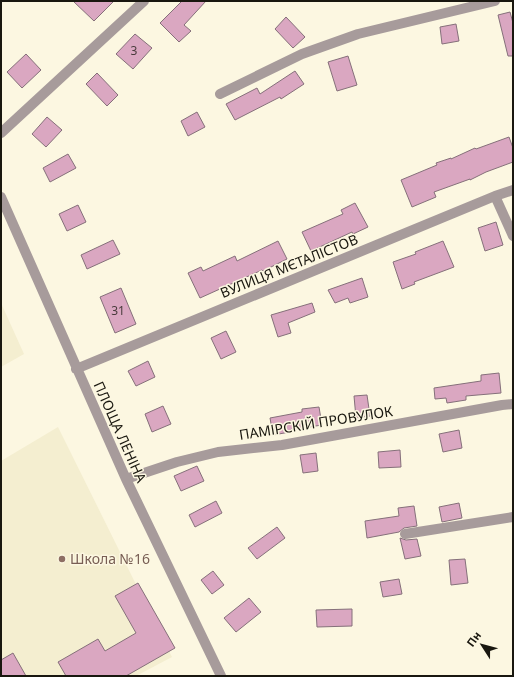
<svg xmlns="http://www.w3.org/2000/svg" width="514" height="677" font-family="'Noto Sans',sans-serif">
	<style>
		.built { fill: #f4eed0 }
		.building { fill: #daa7c1; stroke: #85707a }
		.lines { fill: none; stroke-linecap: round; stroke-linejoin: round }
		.minor { stroke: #a79b9b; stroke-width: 10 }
		.education-dot { fill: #8d6e63; stroke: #fcf7e1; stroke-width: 1.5 }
		.labels { text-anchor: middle; stroke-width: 3; stroke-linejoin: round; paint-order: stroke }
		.number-label { font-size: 12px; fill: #493b3c }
		.street-label { font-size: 14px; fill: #19170f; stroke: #fcf7e1 }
		.education-label { font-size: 14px; fill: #785e54; stroke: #fcf7e1; text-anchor: start }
	</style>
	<rect width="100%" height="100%" fill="#fcf7e1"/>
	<path class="built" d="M1,303L24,354L1,367Z
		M58,427L172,657L136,676H1V461Z"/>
	<path class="building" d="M73,1H114L94,21Z
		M182,1H206L184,25L191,31L179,42L160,23Z
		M510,12L513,23V56H508L498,15Z
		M286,17L305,37L293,48L275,29Z
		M456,24L459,41L442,44L440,27Z
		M135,34L152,48L133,69L116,54Z
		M26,54L41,70L22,88L7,72Z
		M348,56L357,85L337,91L328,62Z
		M295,71L304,84L281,99L280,97L235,120L226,104L257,88L260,94Z
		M97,73L118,95L107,106L86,84Z
		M197,112L205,127L188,136L181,121Z
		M47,117L62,130L46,147L32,134Z
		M509,137L513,148V162L486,172L470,180V179L434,192L436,197L412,207L401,180L437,165L436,163L451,158V159L475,148L476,149Z
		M68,154L76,168L50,182L43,168Z
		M355,203L368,227L353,234L352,232L311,251L302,232L343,214L341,210Z
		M78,205L86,222L67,231L59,214Z
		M496,222L503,245L485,251L478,228Z
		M113,240L120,254L87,269L81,255Z
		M278,241L287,259L263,271L262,270L200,298L188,273L201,267L203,271L235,256L237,261Z
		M443,241L454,267L414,282L415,284L402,289L393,262L416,254L415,252Z
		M362,278L368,297L350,303L348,298L335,303L328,290Z
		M121,288L136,324L115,333L100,297Z
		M312,303L315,312L288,323L291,333L278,337L271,315Z
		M226,331L236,352L221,359L211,338Z
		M148,361L155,377L136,386L128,371Z
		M499,373L501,393L466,396V400L447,403L446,398L435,399L434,388L481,381V375Z
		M367,395L370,416L356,418L354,396Z
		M163,406L171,424L152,432L145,414Z
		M319,407L322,425L290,430V432L273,435L270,418L302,412V409Z
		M459,430L462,448L443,452L439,434Z
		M400,450L401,467L379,468L378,452Z
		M316,453L318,471L303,473L300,455Z
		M197,466L204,481L181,491L174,476Z
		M216,501L222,513L195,527L189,515Z
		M459,503L462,518L442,522L439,507Z
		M414,506L417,526L404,528L399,532L367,538L365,521L399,516L398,508Z
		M277,527L285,538L257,559L248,548Z
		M400,538L406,540L417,539L421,556L405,559Z
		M465,559L468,583L451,585L449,560Z
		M213,571L224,585L212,594L201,580Z
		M399,579L402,594L383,597L380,582Z
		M138,583L175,648L126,676H66L58,662L98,639L105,651L136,633L115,596Z
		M249,598L261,612L236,632L224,618Z
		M352,609V626L317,627L316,610Z
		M13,653L26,676H1V660Z"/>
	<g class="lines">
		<path class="minor" d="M220,94L302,54L358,34L495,1
			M1,133L144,1
			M495,196L513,236
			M1,197L126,479L221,676
			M76,369L495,196L513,190
			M126,479L177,462L218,452L282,445L502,405L513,404
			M405,534L513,517"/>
	</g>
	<circle class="education-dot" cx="62" cy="559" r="4"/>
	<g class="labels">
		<g class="number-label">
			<text x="134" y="55">3</text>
			<text x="118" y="315">31</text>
		</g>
		<g class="street-label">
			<text transform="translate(289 266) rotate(-22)" y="5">ВУЛИЦЯ МЄТАЛІСТОВ</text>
			<text transform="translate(316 423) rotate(-9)" y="5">ПАМІРСКІЙ ПРОВУЛОК</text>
			<text transform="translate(120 432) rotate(66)" y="5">ПЛОЩА ЛЕНІНА</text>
		</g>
		<g class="education-label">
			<text x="70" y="564">Школа №16</text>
		</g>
	</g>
	<rect width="514" height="677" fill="none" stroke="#19170f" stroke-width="4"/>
	<g transform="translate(482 645) rotate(306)" stroke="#fcf7e1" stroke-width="3" paint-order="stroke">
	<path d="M0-3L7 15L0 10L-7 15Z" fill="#19170f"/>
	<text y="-6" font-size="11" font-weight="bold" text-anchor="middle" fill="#19170f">Пн</text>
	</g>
</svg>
